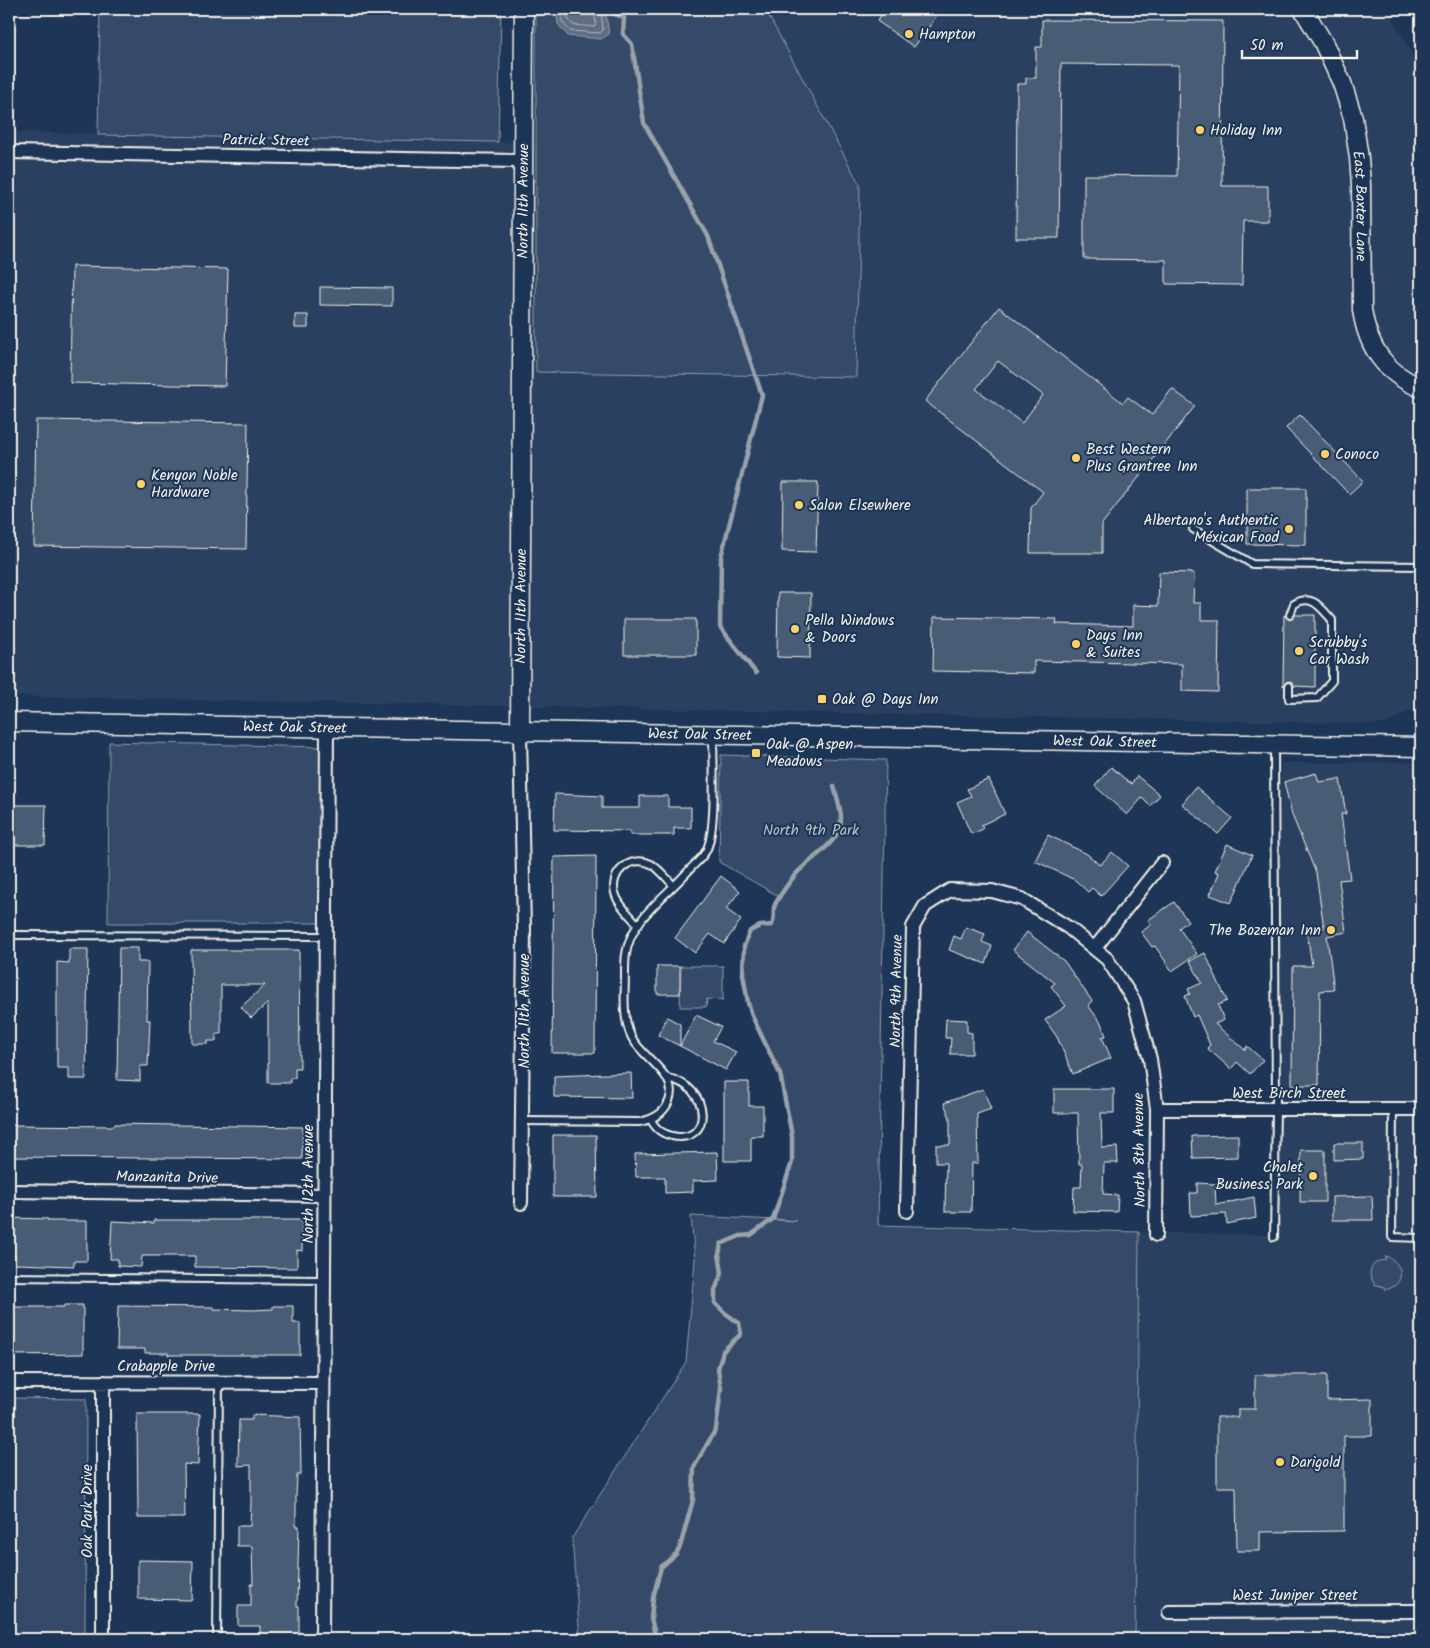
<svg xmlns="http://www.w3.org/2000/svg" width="1430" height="1648" font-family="Kalam,sans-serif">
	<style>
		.built { fill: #2a4060 }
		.green { fill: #354a67; stroke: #949ea8 }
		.water { fill: #5e6d82; stroke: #9aa2ab }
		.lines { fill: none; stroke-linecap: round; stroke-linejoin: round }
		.shore { stroke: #b8bcbf; stroke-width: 1 }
		.stream { stroke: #9aa2ab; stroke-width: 4.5 }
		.building { fill: #485b74; stroke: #f4f1e8; fill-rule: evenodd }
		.lane-casing { stroke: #f4f1e8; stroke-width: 10 }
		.street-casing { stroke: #f4f1e8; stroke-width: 16 }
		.secondary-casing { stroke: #f4f1e8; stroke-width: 21 }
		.lane { stroke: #1d3557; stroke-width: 6 }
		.street { stroke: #1d3557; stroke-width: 12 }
		.secondary { stroke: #1d3557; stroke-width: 18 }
		.poi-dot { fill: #ffd166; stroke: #1d3557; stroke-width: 2 }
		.labels { text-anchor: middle; stroke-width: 4; stroke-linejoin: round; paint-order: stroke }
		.poi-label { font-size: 15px; fill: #f4f1e8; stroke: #1d3557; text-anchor: start }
		.street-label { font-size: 15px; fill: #f4f1e8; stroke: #1d3557 }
		.park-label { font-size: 15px; fill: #bbbfc1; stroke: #1d3557 }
	</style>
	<rect width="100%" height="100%" fill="#1d3557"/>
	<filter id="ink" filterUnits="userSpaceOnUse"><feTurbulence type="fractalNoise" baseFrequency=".02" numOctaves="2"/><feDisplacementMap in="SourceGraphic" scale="10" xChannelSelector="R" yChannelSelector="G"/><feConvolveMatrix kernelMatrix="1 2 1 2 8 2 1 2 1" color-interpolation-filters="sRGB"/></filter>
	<g filter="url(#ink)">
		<path class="built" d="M765,9H1388L1415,59L1413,709L1385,724L9,696V132L498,142L536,144V372L860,185Z
			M1421,762V1639H1135L1139,1232L1273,1235L1281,763Z"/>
		<path class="green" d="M100,9H501L498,142L98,135Z
			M536,9H765L860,185L856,377L536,372Z
			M109,742L323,747V923H108Z
			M721,755L886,760L878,1225L1139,1232L1135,1639H580L572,1538L686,1362L695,1260L691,1216L796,1221L773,1219C783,1192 796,1164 792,1134C789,1115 786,1093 780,1075C774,1054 760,1036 752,1016C745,998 735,946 750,931C756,926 765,926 772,925C776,914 774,908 780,897L719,862Z
			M681,966H723V1000L707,999L706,1007H680Z
			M1386,1256C1405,1264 1406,1285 1385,1290L1384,1287L1374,1284L1370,1275C1371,1265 1375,1261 1385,1260Z
			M9,1398L86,1399L85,1638H9Z"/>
		<path class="water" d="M556,9H605L609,34L601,39L568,36L558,24Z"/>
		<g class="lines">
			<path class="shore" d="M561,9L562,22L570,31L600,33L603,30L601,9
				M567,9L568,19L573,25L594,27L596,24L594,9"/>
			<path class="stream" d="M614,9L615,14L624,18L623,34L632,44L644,123L708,236L762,395L721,557L720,627L756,673
				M656,1639L651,1618L653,1598L661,1567L676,1554L680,1547L693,1500L694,1467L716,1429L721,1389L718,1369L723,1351L741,1334L739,1323L725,1313L715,1303V1290L722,1273L719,1254L721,1244L740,1236L751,1235L773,1219L792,1162V1136L780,1074L753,1018L748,1003L743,974L744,946L750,931L760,926L772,925C775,917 773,914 774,907C776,900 791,880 795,875C810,857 843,843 841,816C840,806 836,795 834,786"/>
		</g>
		<path class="building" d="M886,9H942L914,47L877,21Z
			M1042,20L1223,21L1222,186H1268V221H1243L1242,285L1166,284V260L1084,259V175L1177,176L1179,65L1061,64L1059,238H1016L1017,84H1026V78H1036V47H1042Z
			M72,266L228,269L225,386L70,383Z
			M320,287L392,288V306L320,305Z
			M999,307L1123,403L1128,397L1152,415L1172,389L1195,406L1102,524V553H1030L1031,508L1043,492L925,401ZM998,361L1043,395L1022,423L976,389Z
			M295,315H308V328H295Z
			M1300,415L1363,481L1349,494L1286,428Z
			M36,420L248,423L246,549L34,546Z
			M783,482H818L816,552L782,551Z
			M1247,488H1306V545L1247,544Z
			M1159,572L1194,573L1193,603H1201V620H1219L1218,692L1182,691V664L1034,661V673L933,671L934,617L1057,619L1056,624L1133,626V605L1158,606Z
			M778,593H811L810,658L777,657Z
			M1284,615L1290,620L1295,615H1315V687L1294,686L1293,683L1289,681L1286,682L1283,686Z
			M624,619H696V655H624Z
			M1111,767L1131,784L1137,776L1160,795L1150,806L1142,798L1127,815L1095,786Z
			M1316,773L1319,782L1340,779L1346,814H1341L1350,879L1339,880L1346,932L1327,936L1334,990L1320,991L1319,1085H1292L1293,966H1312L1307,931L1324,928L1316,873L1292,815L1284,782Z
			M989,779L1005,814L981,825L983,829L971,834L957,802L971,796L967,789Z
			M1196,787L1232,818L1218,834L1182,804Z
			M555,794L602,796V808H640V796H668V807H691V828H674V835H630V831L554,830Z
			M9,805H46L45,845H9Z
			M1048,835L1087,854L1100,865L1112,852L1128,866L1101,896L1092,888L1088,892L1075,880L1035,861Z
			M1227,844L1252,855L1231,903L1210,895L1219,873L1215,871Z
			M596,856L595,1053H552L554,857Z
			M721,876L740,891L726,909L741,920L724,944L710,934L695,953L675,938Z
			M1174,902L1188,921L1179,928L1197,954L1172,971L1155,946L1152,947L1141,932L1151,925L1148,920Z
			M966,927L985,934L982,942L992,946L986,964L949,950L954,936L961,939Z
			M1027,932L1064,961L1092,1001L1088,1005L1101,1023L1106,1036L1102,1037L1111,1058L1073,1074L1057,1037L1045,1020L1066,1006L1051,986L1055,983L1013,950Z
			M119,948H138V962H148L147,1020H150L148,1066H140V1081L117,1080Z
			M69,949H88L86,1079H69V1068H57V962L69,963Z
			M191,950H299L300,1068H295V1078H290V1083H268V1003L251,1018L241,1007L265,985H221V1034H216V1041H208V1044H192Z
			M1205,953L1227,1001L1218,1005L1224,1020L1215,1024L1245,1050L1247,1046L1263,1060L1250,1074L1237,1062L1231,1069L1207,1048L1210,1045L1197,1015L1193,1017L1185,996L1190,994L1188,989L1202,983L1190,961Z
			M657,966H680V994H657Z
			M696,1015L721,1027L713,1041L736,1052L726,1070L680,1046Z
			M667,1017L680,1024V1046L658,1035Z
			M946,1019L967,1020V1032L972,1033V1054H950L951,1038H945Z
			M631,1073L632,1098L554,1097V1076Z
			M724,1082H749V1106H763V1136H751V1161H724Z
			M983,1089L991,1109L977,1114L978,1163H972L971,1212H945L946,1163H936V1145H950V1118L944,1103Z
			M1054,1089H1114V1113H1101L1102,1148L1117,1147L1118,1163H1104L1103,1194L1118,1195L1117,1212L1073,1211L1074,1187H1081L1082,1164H1079L1078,1113H1054Z
			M114,1124L303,1127L302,1159L9,1157V1125L114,1126Z
			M553,1135H596L597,1197H553Z
			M1238,1135V1157L1193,1158L1192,1136Z
			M1334,1143H1363V1159L1334,1160Z
			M1301,1150H1325V1202H1300Z
			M717,1152L718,1180L693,1181V1192L665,1193V1177H636L635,1154Z
			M1197,1183L1215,1184L1216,1205L1254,1197L1256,1218L1227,1224L1226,1214L1191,1216L1190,1193H1197Z
			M1372,1196L1373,1220H1332V1197Z
			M9,1218L48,1219V1221H87V1261H74V1266L15,1264V1255H9Z
			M154,1220H302V1251L297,1250V1268L195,1267V1256H142L141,1267L118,1266V1259H110L112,1221L154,1223Z
			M64,1305H83V1354L12,1355V1307H64Z
			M118,1306L214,1307V1309L252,1310L273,1309V1306H293V1323H300V1355H168V1353H145V1349H117Z
			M1255,1375H1327V1400L1372,1399V1436H1344V1531L1260,1532V1551H1237L1236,1487H1217V1417H1238V1409H1255Z
			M137,1414H200L198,1465L184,1464L185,1518H138Z
			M252,1415L300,1417L301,1475H297L296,1497V1526H299L297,1606H299V1635H260V1626H238V1606H251V1584H253L252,1546H237V1526H250L251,1503V1465L238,1466L239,1420H252Z
			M138,1560L193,1561L192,1600L138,1599Z"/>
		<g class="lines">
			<g class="lane-casing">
				<path id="lane" d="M1193,529L1252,564L1421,566
					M1289,686V699L1317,698L1332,681V620C1321,608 1312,593 1294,604L1290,615
					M1274,745L1276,1109L1274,1237
					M638,925C630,915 618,905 615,893C609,872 632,854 651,864C660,869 667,879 674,886
					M9,935L325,936
					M1393,1109L1392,1237L1421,1238
					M651,1120C656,1129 661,1133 672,1136C713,1145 712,1086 667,1078
					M523,1121L640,1122C653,1119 664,1114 669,1101C680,1075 640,1057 631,1036C622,1017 625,994 625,973C625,967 625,960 626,954C631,918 669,894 691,868C696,863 703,857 706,851C717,831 713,761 713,735
					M9,1277L323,1280
					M217,1639L219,1383"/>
			</g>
			<g class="street-casing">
				<path id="street" d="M9,152L523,161
					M520,732L524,929L521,1203
					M1095,948L1162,863
					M1157,1109H1421
					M9,1191L324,1195
					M907,1211L913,927L925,906L950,890L992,891L1022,899L1069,928L1107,959L1134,1001L1150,1059L1157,1109L1156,1235
					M9,1382L323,1383
					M1169,1612L1421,1611
					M103,1639V1382
					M322,1639L327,728"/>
			</g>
			<g class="secondary-casing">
				<g id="secondary">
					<path id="s1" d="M1303,9L1323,42L1342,83L1353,118L1359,158L1361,185L1362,310C1368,348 1385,373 1421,388"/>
					<path id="s2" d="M9,722L1421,747"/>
					<path id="s3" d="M520,732L524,9"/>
				</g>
			</g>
			<use href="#lane" class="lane"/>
			<use href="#street" class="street"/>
			<use href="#secondary" class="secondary"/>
		</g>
	</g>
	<g class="poi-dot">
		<circle cx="909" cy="34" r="5"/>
		<circle cx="1200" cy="130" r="5"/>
		<circle cx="1325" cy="454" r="5"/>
		<circle cx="1076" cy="458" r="5"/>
		<circle cx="141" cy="484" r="5"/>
		<circle cx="799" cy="505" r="5"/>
		<circle cx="1289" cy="529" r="5"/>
		<circle cx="795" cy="629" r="5"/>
		<circle cx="1076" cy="644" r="5"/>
		<circle cx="1299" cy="651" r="5"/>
		<rect x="817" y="694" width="10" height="10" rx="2.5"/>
		<rect x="751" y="748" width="10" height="10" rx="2.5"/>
		<circle cx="1331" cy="930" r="5"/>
		<circle cx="1313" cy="1176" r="5"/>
		<circle cx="1280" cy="1462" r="5"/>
	</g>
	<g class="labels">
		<g class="poi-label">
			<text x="919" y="39">Hampton</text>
			<text x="1210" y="135">Holiday Inn</text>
			<text x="1086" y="454">Best Western<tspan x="1086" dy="17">Plus Grantree Inn</tspan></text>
			<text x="1335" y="459">Conoco</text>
			<text x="151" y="480">Kenyon Noble<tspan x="151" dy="17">Hardware</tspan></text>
			<text x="809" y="510">Salon Elsewhere</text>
			<text x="1279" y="525" text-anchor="end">Albertano's Authentic<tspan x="1279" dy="17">Méxican Food</tspan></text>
			<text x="805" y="625">Pella Windows<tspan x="805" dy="17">&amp; Doors</tspan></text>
			<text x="1086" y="640">Days Inn<tspan x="1086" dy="17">&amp; Suites</tspan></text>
			<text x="1309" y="647">Scrubby's<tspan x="1309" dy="17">Car Wash</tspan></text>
			<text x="832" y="704">Oak @ Days Inn</text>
			<text x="766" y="749">Oak @ Aspen<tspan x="766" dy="17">Meadows</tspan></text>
			<text x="1321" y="935" text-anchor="end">The Bozeman Inn</text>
			<text x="1303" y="1172" text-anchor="end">Chalet<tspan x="1303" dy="17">Business Park</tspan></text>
			<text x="1290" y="1467">Darigold</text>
		</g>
		<g class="street-label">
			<text transform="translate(266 140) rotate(1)" y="5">Patrick Street</text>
			<text dy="5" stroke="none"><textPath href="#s3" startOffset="531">North 11th Avenue</textPath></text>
			<text dy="5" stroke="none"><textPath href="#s1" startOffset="209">East Baxter Lane</textPath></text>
			<text dy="5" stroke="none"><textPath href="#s3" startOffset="126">North 11th Avenue</textPath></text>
			<text dy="5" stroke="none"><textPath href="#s2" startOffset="286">West Oak Street</textPath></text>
			<text dy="5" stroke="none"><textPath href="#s2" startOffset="691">West Oak Street</textPath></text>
			<text dy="5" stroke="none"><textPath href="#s2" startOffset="1096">West Oak Street</textPath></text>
			<text transform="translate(896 991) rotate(-89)" y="5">North 9th Avenue</text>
			<text transform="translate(524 1011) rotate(-90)" y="5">North 11th Avenue</text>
			<text x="1289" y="1098">West Birch Street</text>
			<text transform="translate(1139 1150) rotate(-91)" y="5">North 8th Avenue</text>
			<text transform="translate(167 1177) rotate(1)" y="5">Manzanita Drive</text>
			<text transform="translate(308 1184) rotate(-90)" y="5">North 12th Avenue</text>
			<text x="166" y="1371">Crabapple Drive</text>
			<text transform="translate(87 1511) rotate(-90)" y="5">Oak Park Drive</text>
			<text x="1295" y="1600">West Juniper Street</text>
		</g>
		<g class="park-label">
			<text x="811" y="835">North 9th Park</text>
		</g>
	</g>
	<rect width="1430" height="1648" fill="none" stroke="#1d3557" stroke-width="30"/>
	<rect x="15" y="15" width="1400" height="1618" fill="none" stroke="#f4f1e8" stroke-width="2" filter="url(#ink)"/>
	<path d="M1242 50v8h115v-8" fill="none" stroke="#f4f1e8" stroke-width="2.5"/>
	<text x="1250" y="50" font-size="15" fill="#f4f1e8" stroke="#1d3557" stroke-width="4" paint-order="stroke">50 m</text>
</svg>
